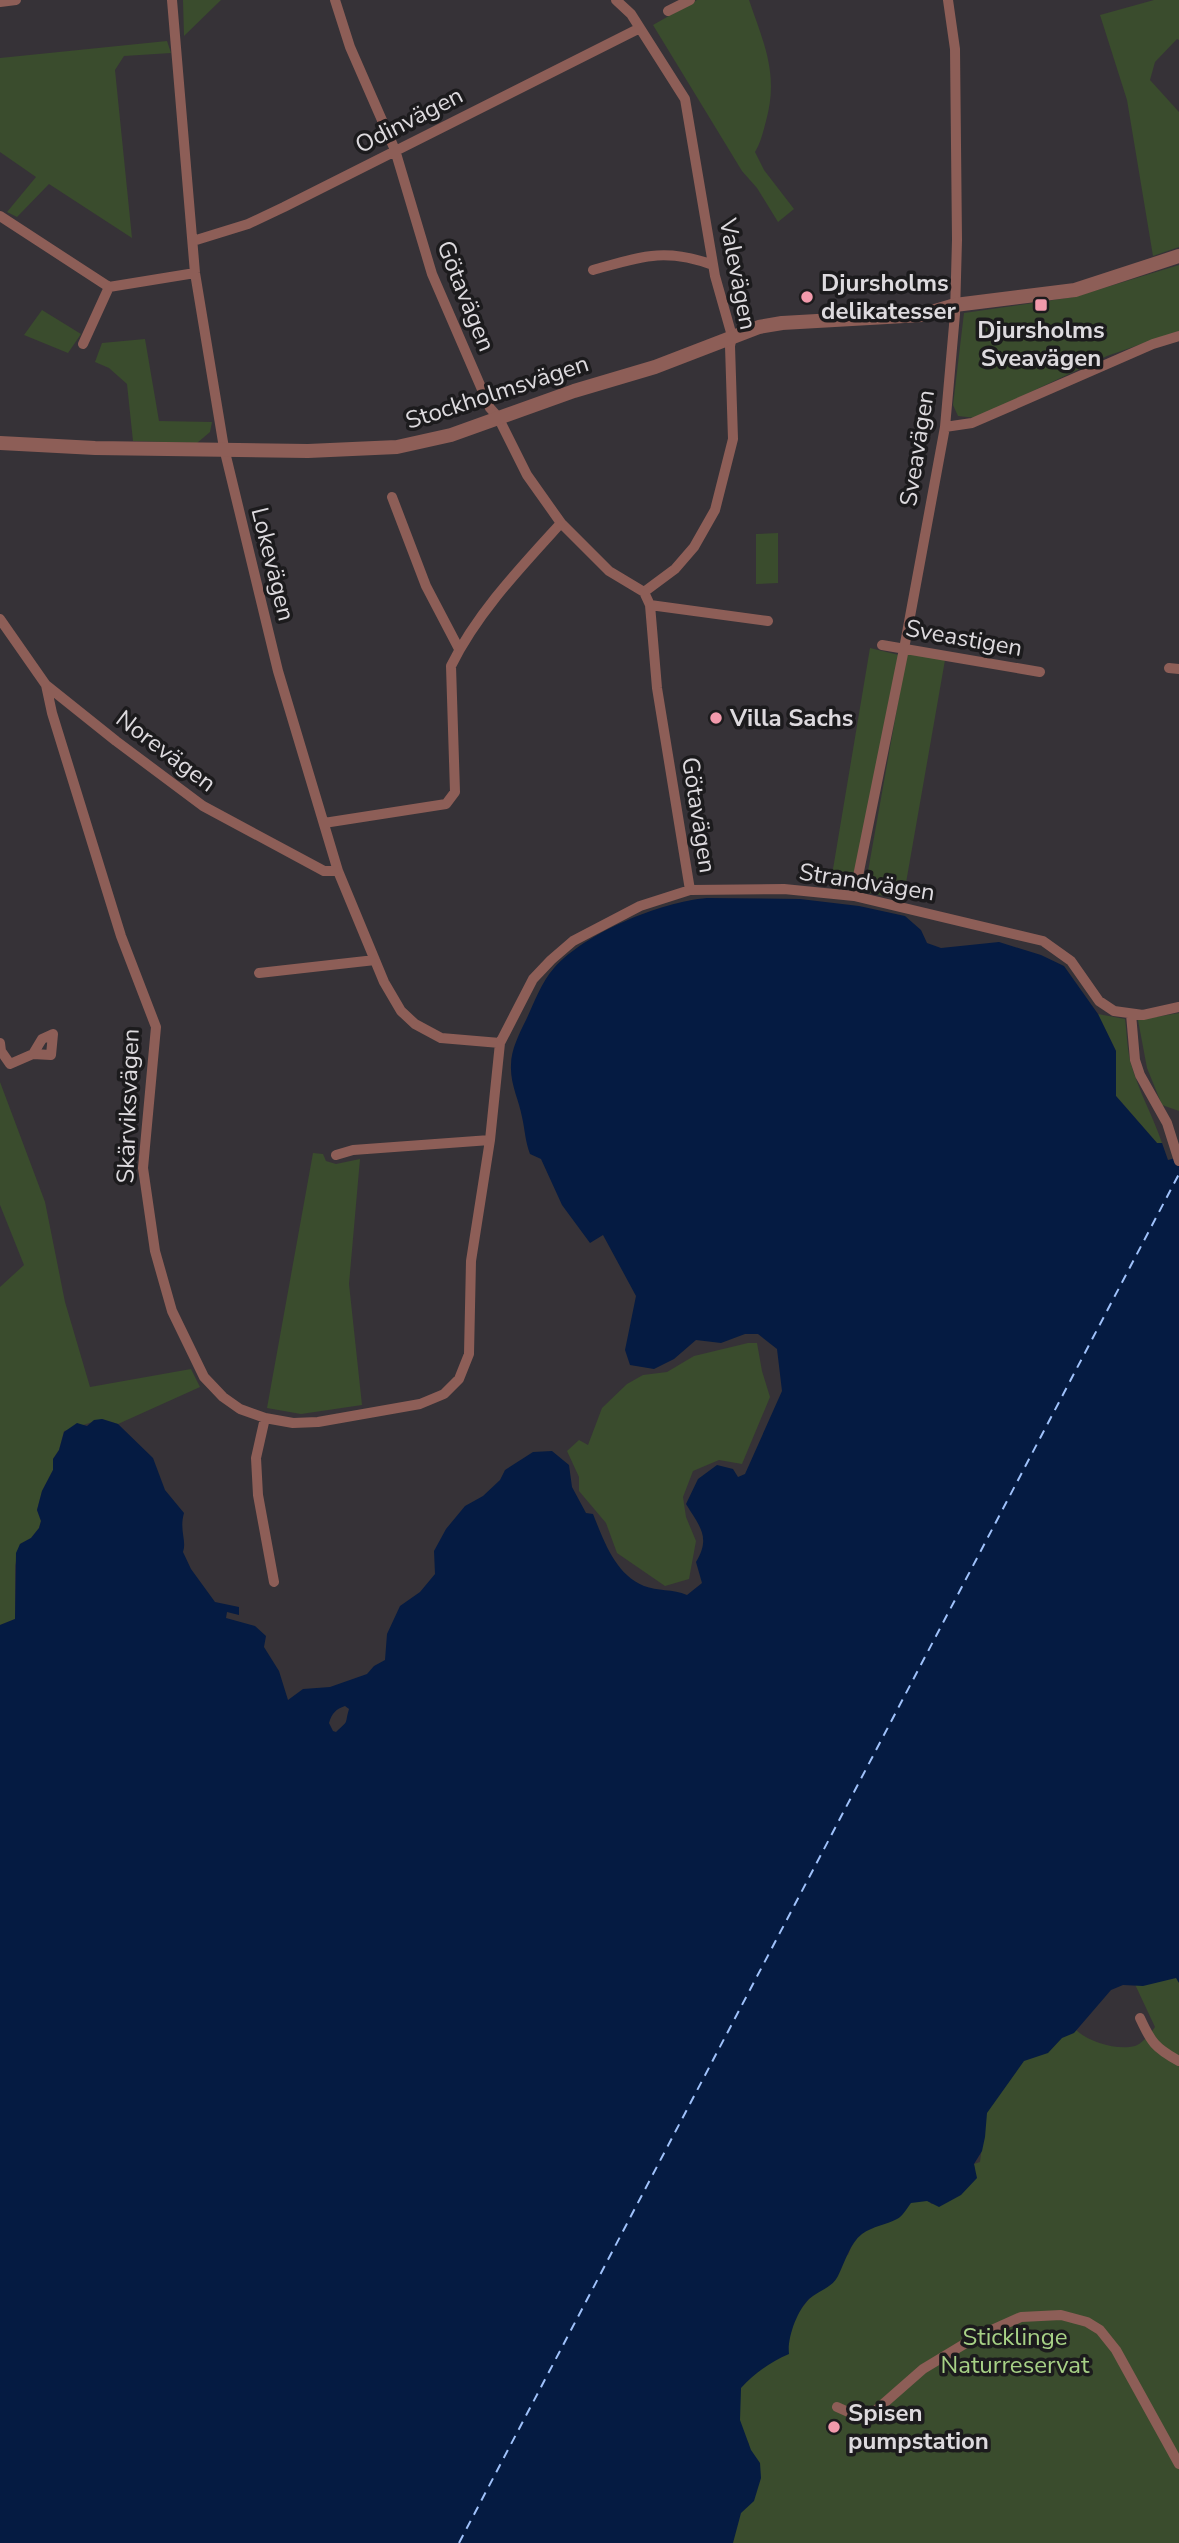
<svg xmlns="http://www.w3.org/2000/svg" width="1179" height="2543" font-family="'Nunito Sans',sans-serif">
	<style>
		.green { fill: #3a4c2d }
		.water { fill: #051b42; fill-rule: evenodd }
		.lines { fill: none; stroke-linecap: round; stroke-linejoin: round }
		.ferry { stroke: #9fc1fa; stroke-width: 2; stroke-dasharray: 9 7; stroke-linecap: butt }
		.minor { stroke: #8d5e57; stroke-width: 10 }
		.tertiary { stroke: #8d5e57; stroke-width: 14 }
		.poi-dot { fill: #f29aac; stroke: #1c1b1d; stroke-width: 2.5 }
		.labels { text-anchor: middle; stroke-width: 7; stroke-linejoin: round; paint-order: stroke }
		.street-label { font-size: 24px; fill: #dddade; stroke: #1c1b1d }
		.poi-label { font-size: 24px; font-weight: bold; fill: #dddade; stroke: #1c1b1d; text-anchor: start }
		.park-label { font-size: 24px; fill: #a7d186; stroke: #1c1b1d }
	</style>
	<rect width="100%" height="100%" fill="#363237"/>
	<path class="green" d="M183,0H221L184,36Z
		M697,0H749C764,44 779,74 766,121C763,132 761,142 755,152L764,170L794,209L778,222L757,188L742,171L653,25Z
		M1154,0H1179V40L1177,39L1155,62L1150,80L1179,112V247L1153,256L1127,100L1100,15Z
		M167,41L171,53L124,56L115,70L132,238L49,184L17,217L7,212L36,177L0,152V58Z
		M1179,265V331L1107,356L976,418L958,416L953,405L964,313L1074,297Z
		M42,310L81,334L68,353L24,335Z
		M145,339L159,421L212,422L210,432L197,443L133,441L127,384L109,368L95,362L102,343Z
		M778,533V583L756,584V534Z
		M870,648L899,655L856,877L849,888L830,887Z
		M907,652L945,660L903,900L870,893L867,877Z
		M1179,1013V1111L1162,1105L1147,1068L1138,1020Z
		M1098,1014L1125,1019C1127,1033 1127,1050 1131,1064C1139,1092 1153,1116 1162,1143H1157L1116,1096V1051Z
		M0,1082L45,1202L65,1302L90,1387L191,1369L200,1387L118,1424L102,1419L64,1431L59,1450L53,1459V1470L42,1491L37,1510L41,1521L39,1528L31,1538L20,1544L15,1566V1619L0,1625V1287L24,1265L0,1205Z
		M313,1153L323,1154L326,1161L336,1164L360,1159L349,1284L362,1405L301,1414L267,1408Z
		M748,1343H757L762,1371L770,1397L742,1464L719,1460L693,1471L683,1497L686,1517L696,1541L689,1579L665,1586L617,1553L606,1523L579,1491V1477L567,1451L579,1440L588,1445L602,1408L627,1384L643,1375L667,1372L694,1356Z
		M1179,1977V2543H728L749,2444L739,2425L740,2418L735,2414L739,2382L786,2341L787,2326L844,2256L848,2255L855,2238L910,2201L929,2199L931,2204L942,2202L975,2169L974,2164L980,2162L987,2107L1021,2060L1073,2027C1085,2041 1116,2051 1135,2046C1143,2043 1150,2034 1155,2027L1132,1978Z"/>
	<path class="water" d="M707,898L800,899L859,906L905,916L921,930L927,943L941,948L999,942L1041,955L1064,966L1098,1014L1116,1051V1096L1157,1143H1162L1168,1160L1179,1157V1983L1176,1978L1143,1986L1123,1985L1111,1990L1074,2033L1062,2038L1048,2053L1024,2061L987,2113L985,2137L982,2151L974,2164L977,2178L961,2195L939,2207L927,2201L911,2203C907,2208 903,2216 897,2219C886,2225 873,2226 862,2234C850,2243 845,2262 838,2276C832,2288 818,2291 809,2299C797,2311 787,2338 789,2354C770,2362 755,2373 741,2388L740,2420L751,2450L760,2463L761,2478L754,2501L741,2513L733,2543H0V1625L15,1619L16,1553L20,1544L31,1538L39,1528L41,1521L37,1510L42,1491L53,1470V1459L59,1450L64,1432L77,1423L87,1426L94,1420L102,1419L118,1424L153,1458L165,1490L184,1513C179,1530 187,1541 183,1552L191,1569L215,1602L239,1607V1615L227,1612L226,1618L255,1626L266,1636L264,1647L279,1671L288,1700L303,1689L330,1687L367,1674L374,1666L385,1660L387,1634L400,1606L420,1592L435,1574L434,1551L446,1529L465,1506L483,1496L500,1480L505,1470L533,1452L552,1451L569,1465L572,1487L586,1513L593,1514C604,1541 615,1574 644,1586C657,1591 673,1589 687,1595L702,1583L696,1562C711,1537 700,1527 686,1504L698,1479L717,1465L733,1469L738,1477L745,1474L782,1391L777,1349L758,1334H745L721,1343L696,1340L674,1359L654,1369L630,1365L625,1350L636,1296L603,1235L590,1243L562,1205L541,1159L530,1154C525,1141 525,1130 522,1117C519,1100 510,1084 511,1065C511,1050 519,1034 526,1020C534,1003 541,983 554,968C585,933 660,902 707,898ZM345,1706L349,1709C344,1726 350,1719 336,1732L333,1731L329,1723C332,1713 336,1709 345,1706Z"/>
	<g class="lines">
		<path class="ferry" d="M459,2543L1179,1174"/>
		<path class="minor" d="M172,0L195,273L224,448L278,671L338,871L384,982L401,1011L415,1024L441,1038L500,1043
			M335,0L350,47L395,150L432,274L490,408L498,417L527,475L561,523L609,571L644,592L650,605L657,688L690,890
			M616,0L631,14L685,99L715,276L732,336L730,346L733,439L715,510L694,547L675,569L644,592
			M0,2L16,0
			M668,11L690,0
			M0,216L109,287L195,273
			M193,241L248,224L284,207L640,28
			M593,270C640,257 664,247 713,265
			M83,344L109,287
			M945,427L972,423L1153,344L1179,336
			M392,497L426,586L459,649
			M650,605L768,621
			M0,619L46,685L116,741L203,806L324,871H338
			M882,645L1040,672
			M1169,668L1179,669
			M46,685L52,713L121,936L156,1027L143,1168L155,1251L172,1311L204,1377L223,1397L240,1409L265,1418L293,1423L318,1422L420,1404L444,1394L459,1379L469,1354L471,1261L490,1140L500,1043L533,979L551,960L573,941L640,906L690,890L784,889L854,896L1043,941L1071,961L1099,1001L1114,1011L1143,1015L1179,1007
			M324,823L446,804L455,792L451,666C477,613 521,567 561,523
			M854,896L904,649L945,427L955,314L957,240L955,49L948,0
			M259,973L375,960
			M1131,1014L1135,1060L1140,1075L1167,1123L1179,1161
			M0,1043L1,1051L10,1064L33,1054L51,1055L53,1034L42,1039L33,1054
			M336,1155L353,1150L490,1140
			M265,1418L256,1458L258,1495L274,1582
			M1140,2018C1151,2042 1155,2048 1179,2061
			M837,2407L855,2415L874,2412L923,2369L976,2337L1021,2317L1061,2315L1087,2322L1100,2330L1116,2350L1179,2464"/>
		<path class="tertiary" d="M0,443L95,448L308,451L397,447L451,435L574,391L655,367L759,327L782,323L922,315L955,305L1075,290L1179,256"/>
	</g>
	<g class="poi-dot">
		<circle cx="807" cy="297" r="7"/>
		<rect x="1034" y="298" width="14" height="14" rx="3.5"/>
		<circle cx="716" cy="718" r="7"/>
		<circle cx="834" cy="2427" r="7"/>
	</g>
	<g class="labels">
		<g class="street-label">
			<text transform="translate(409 120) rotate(-27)" y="8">Odinvägen</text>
			<text transform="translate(738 274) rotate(79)" y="8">Valevägen</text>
			<text transform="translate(466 296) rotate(68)" y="8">Götavägen</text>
			<text transform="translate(497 392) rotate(-18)" y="8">Stockholmsvägen</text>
			<text transform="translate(917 448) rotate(-81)" y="8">Sveavägen</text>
			<text transform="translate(273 564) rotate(76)" y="8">Lokevägen</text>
			<text transform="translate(964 638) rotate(10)" y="8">Sveastigen</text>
			<text transform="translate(166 751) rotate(37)" y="8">Norevägen</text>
			<text transform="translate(699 815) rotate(81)" y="8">Götavägen</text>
			<text transform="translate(867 882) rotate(9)" y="8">Strandvägen</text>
			<text transform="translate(128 1106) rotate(-88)" y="8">Skärviksvägen</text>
		</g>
		<g class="poi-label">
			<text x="821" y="291">Djursholms<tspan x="821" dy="28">delikatesser</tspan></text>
			<text x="1041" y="338" text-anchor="middle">Djursholms<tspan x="1041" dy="28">Sveavägen</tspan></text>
			<text x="730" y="726">Villa Sachs</text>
			<text x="848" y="2421">Spisen<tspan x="848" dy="28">pumpstation</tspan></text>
		</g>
		<g class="park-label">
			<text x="1015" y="2345">Sticklinge<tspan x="1015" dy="28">Naturreservat</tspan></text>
		</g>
	</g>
</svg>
